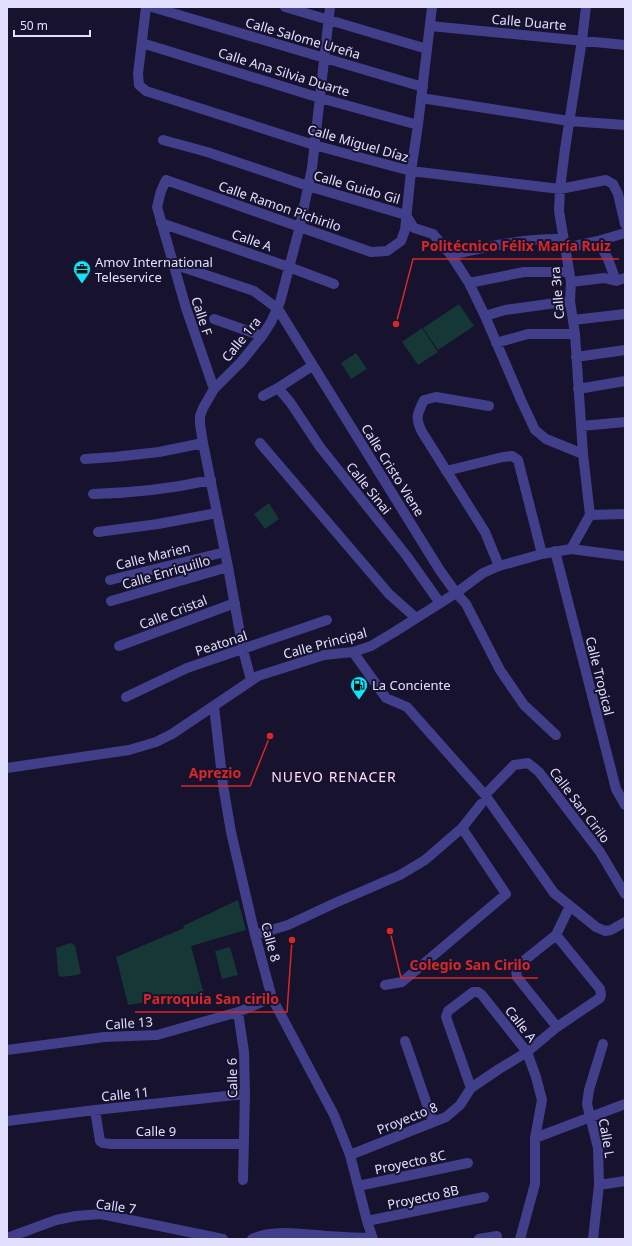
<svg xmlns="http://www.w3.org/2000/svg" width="632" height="1246" font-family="'Noto Sans',sans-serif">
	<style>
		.green { fill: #153735 }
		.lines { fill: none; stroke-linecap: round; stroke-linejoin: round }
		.minor { stroke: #413e8a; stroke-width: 10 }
		.tertiary { stroke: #413e8a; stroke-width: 10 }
		.labels { text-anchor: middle; stroke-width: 4; stroke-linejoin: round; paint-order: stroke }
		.street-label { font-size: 13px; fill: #e2dffe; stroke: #17122d }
		.poi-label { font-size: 13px; fill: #e2dffe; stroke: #17122d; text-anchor: start }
		.neighbourhood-label { font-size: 14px; letter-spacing: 1px; fill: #fee0f4; stroke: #17122d }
		.leader { fill: none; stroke: #d62828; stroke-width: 1.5 }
		.callout-dot { fill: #d62828; stroke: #17122d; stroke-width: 1.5 }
		.callout-label { font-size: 14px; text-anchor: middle; font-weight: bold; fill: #d62828; stroke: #17122d; stroke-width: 4; stroke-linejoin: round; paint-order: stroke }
	</style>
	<rect width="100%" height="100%" fill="#17122d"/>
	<path class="green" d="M459,304L474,326L438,350L423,328Z
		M422,328L438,352L418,365L402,342Z
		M356,353L367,369L351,379L341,363Z
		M269,503L279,519L265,529L254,514Z
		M238,900L246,930L191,946L204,994L128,1005L116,957L184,928L183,926Z
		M70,943L73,944L75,946L81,973L78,975L60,977L58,973L56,948Z
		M230,947L238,975L222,979L215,951Z"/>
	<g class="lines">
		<path class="minor" d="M146,7L138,74L139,85L146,91L314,145L411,171L560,189L606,180L613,184L618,194L625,224
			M152,7L423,87
			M285,7L427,49
			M430,26L625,45
			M142,43L320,98L418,125
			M421,98L569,121L625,125
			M163,140L207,152L308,186L406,215L414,228L433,234L451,255L469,283L485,316L521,400L535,430L546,439L583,454
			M161,223L289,267L334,284
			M598,241L608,259L616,281
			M451,255C486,247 521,239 557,239L565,248L598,241L625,233
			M173,264L254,291L278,309L439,569L456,593L466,604L500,670L524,705L556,735
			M571,282L604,278L616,281L625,278
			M469,283L524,272H569
			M485,316L505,310L570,301
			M214,319L262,336
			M573,320L625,314
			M496,343L528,334H575
			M576,357L625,350
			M278,388L290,402L320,447L406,555L440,603
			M214,389L186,308L157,207L161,191L166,180L371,252L387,251L401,241L405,230L411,171L418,125L432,7
			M578,389L625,381
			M263,396L278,388L312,366
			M489,406L436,397L424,400C417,414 415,418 422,432L485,532L499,566
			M581,426L625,422
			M260,443L389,594L416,618
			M85,459L114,457L159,452L203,443
			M446,471L503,457L512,456L518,460L542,554
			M93,494C135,493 170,489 211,480
			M590,515L625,514
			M98,532L158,524L217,513
			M571,549L590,515L583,454L575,334L570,301L571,282L559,211L560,189L565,149L582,40L586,7
			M555,551L616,789L625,805
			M110,580L225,552
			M111,601L228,567
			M119,646L235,603
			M353,652L386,698L407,707L485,795L554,893L596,927L605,931L611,930L625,922
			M251,680L243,650L228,567L203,443L200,424V416L203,408L214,389L241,362L262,336L271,322L280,302L300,226L312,168L330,7
			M126,697L187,668L327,620
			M214,706L223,785L231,832L255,935L272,998L334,1115L350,1155L367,1221L373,1239
			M485,795L514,765L528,763L539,772L600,852L625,894
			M462,828L481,804
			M255,935L288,925L335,903L400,875L425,860L462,828L506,894L402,982L385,985
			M238,1012L244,1052L245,1094L243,1180
			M557,1027L517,977L516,970L521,963L556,935L570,906
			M405,1041L433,1122
			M7,1050L104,1037L157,1035L238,1012L272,998
			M471,1088L446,1017L448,1011L473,992H478L482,995L527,1052L536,1077L542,1100L535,1138V1184L520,1239
			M95,1110L100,1141L103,1143L111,1144H244
			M7,1121L95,1110L245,1094
			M535,1138L625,1104
			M350,1155L446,1117L460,1105L471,1088L499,1069L527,1052L557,1027L600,998L601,995L600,989L556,935
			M599,1185L625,1181
			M358,1186L468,1163
			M367,1221L484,1197
			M7,1238L56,1220L76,1216L101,1214L223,1239
			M252,1239C273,1229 303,1234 326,1236C341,1237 357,1238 372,1238
			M479,1239L497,1236
			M593,1239L599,1185L598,1148L587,1104L589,1090L603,1044"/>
		<path class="tertiary" d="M7,768L129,750L156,742L172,734L258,676L324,655L353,652L371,646L396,631L456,593L483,573L499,566L542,554L571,549L625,556"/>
	</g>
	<defs>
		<g id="office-pin" transform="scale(0.9)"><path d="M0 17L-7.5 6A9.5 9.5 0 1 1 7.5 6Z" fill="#0fe5fa" stroke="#17122d"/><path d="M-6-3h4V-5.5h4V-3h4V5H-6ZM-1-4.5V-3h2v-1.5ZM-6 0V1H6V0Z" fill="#111"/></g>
		<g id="fuel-pin" transform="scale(0.9)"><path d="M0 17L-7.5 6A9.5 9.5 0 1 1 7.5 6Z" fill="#0fe5fa" stroke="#17122d"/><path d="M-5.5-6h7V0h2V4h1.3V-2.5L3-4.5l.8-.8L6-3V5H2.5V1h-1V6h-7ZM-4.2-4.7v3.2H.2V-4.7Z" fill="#111"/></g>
	</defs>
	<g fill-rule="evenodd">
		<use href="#office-pin" x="82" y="269"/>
		<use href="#fuel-pin" x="359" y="685"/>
	</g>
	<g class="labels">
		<g class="street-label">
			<text transform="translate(529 22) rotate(5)" y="5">Calle Duarte</text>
			<text transform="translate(303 38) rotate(16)" y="5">Calle Salome Ureña</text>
			<text transform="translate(284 72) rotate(17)" y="5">Calle Ana Silvia Duarte</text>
			<text transform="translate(358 143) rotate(16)" y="5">Calle Miguel Díaz</text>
			<text transform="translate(357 187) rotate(16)" y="5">Calle Guido Gil</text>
			<text transform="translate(280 206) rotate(19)" y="5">Calle Ramon Pichirilo</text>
			<text transform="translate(252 240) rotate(19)" y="5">Calle A</text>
			<text transform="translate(557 293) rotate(-95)" y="5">Calle 3ra</text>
			<text transform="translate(202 316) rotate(72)" y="5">Calle F</text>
			<text transform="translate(241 339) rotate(-51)" y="5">Calle 1ra</text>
			<text transform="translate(393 470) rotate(58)" y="5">Calle Cristo Viene</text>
			<text transform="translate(369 488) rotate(51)" y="5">Calle Sinai</text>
			<text transform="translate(153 556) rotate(-14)" y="5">Calle Marien</text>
			<text transform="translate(166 572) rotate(-16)" y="5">Calle Enriquillo</text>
			<text transform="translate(173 612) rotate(-21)" y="5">Calle Cristal</text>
			<text transform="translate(221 643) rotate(-18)" y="5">Peatonal</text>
			<text transform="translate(325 643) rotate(-15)" y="5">Calle Principal</text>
			<text transform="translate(600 676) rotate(76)" y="5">Calle Tropical</text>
			<text transform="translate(580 805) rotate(53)" y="5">Calle San Cirilo</text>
			<text transform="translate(271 942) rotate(75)" y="5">Calle 8</text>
			<text transform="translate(129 1023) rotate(-4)" y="5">Calle 13</text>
			<text transform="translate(521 1024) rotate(52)" y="5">Calle A</text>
			<text transform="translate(232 1078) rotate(-91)" y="5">Calle 6</text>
			<text transform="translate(125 1094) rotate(-6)" y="5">Calle 11</text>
			<text transform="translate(407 1118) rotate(-22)" y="5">Proyecto 8</text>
			<text x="156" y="1136">Calle 9</text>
			<text transform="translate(607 1138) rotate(80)" y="5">Calle L</text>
			<text transform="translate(410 1162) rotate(-12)" y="5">Proyecto 8C</text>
			<text transform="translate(423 1197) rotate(-12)" y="5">Proyecto 8B</text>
			<text transform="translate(116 1206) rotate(8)" y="5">Calle 7</text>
		</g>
		<g class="poi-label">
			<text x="95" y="267">Amov International<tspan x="95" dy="15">Teleservice</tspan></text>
			<text x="372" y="690">La Conciente</text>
		</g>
		<g class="neighbourhood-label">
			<text x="334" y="782">NUEVO RENACER</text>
		</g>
	</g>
	<path class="leader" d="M396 324L413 259H619M270 736L250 786H181M390 931L401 978H538M292 940L287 1012H135"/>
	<g class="callout-dot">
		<circle cx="396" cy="324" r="4"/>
		<circle cx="270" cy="736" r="4"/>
		<circle cx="390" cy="931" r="4"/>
		<circle cx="292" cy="940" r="4"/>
	</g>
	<g class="callout-label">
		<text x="516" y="251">Politécnico Félix María Ruiz</text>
		<text x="215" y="778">Aprezio</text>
		<text x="470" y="970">Colegio San Cirilo</text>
		<text x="211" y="1004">Parroquia San cirilo</text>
	</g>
	<rect width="632" height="1246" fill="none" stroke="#e2dffe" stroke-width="16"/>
	<path d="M14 30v6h76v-6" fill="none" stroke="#e2dffe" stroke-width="2"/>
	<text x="20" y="30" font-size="12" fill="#e2dffe" stroke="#17122d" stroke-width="3" paint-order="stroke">50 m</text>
</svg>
